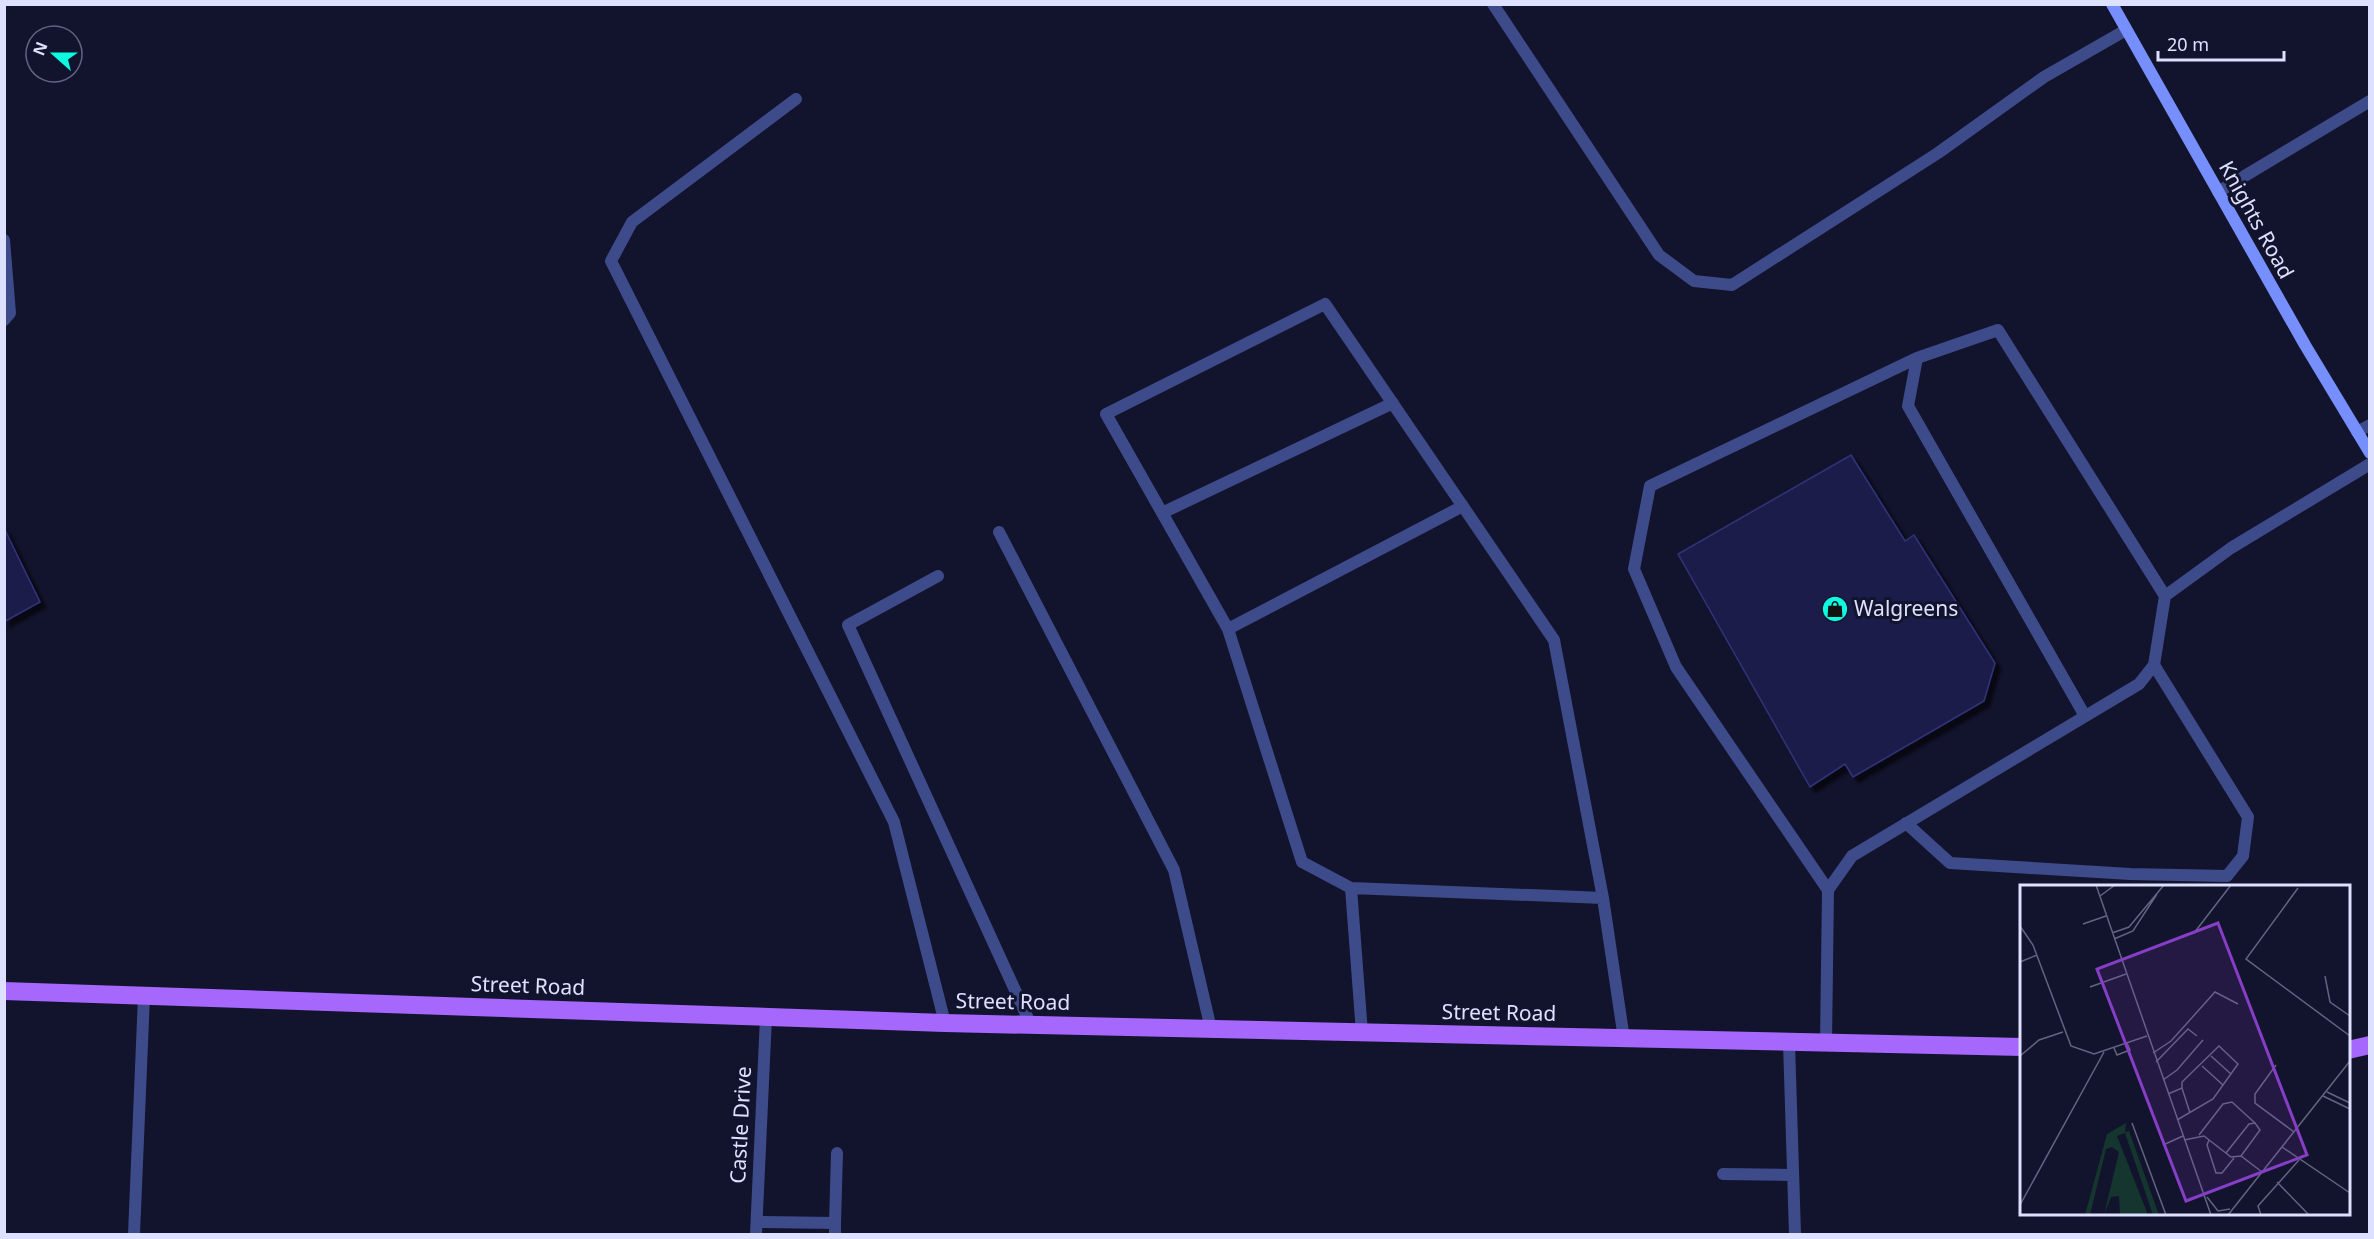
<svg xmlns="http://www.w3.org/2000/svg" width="2374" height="1239" font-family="'Noto Sans',sans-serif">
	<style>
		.building { fill: #1e1f4c; stroke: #313278; stroke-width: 1.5; filter: url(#shadow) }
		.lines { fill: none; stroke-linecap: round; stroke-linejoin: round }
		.lane { stroke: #3e4b8a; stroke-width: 12 }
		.street { stroke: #3e4b8a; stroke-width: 12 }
		.secondary { stroke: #768ffc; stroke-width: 12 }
		.primary { stroke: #a567fc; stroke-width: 18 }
		.labels { text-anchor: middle; stroke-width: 6; stroke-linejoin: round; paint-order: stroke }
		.street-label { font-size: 21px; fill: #dde0fe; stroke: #12132c }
		.poi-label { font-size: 21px; fill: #dde0fe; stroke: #12132c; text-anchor: start }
		.inset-road { fill: none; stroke: #636580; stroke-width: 1.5 }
		.view { fill: #853ec5; fill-opacity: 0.15; stroke: #853ec5; stroke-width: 3 }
		.inset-edge { fill: none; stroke: #dde0fe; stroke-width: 3 }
	</style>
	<defs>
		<filter id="shadow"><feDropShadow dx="5.5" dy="5.5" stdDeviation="1.5" flood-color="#0009"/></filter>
	</defs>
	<rect width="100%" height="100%" fill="#12132c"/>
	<path class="building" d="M1851,455L1905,541L1914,535L1995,663L1984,701L1853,777L1845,764L1810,787L1678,554Z
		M4,528L40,602L4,622Z"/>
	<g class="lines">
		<path class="lane" d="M1493,4L1659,255L1694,281L1732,285L1938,153L2044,77L2126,30
			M796,99L632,222L611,261L894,822L945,1023
			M2218,192L2370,101
			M4,240L10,313L4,320
			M2357,432L2370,425
			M1162,513L1393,403
			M999,532L1174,870L1211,1029
			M938,576L848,625L1031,1025
			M1228,629L1463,506
			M2085,716L1908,406L1917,358L1998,330L2165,596
			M1906,823L1950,863L2130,874L2227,876L2243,856L2248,817L2154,665
			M1351,888L1302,862L1228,629L1106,414L1325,304L1554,640L1603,898L1624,1039
			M1828,890L1676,667L1634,569L1650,486L1917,358
			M1362,1033L1351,888L1603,898
			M1789,1043L1795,1234
			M1826,1043L1828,890L1852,856L2139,684L2154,665L2165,596L2231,548L2370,464
			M1723,1174L1793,1175
			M757,1222L835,1223V1234
			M835,1223L837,1153
			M134,1234L144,996"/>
		<path class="street" d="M756,1234L766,1017"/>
		<path class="secondary" d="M2112,4L2305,345L2370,453"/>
		<path class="primary" d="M4,991L945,1023L2022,1047
			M2348,1050L2370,1045"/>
	</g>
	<defs>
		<g id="shop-disc" transform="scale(1.35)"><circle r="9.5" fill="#0dfae1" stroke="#12132c"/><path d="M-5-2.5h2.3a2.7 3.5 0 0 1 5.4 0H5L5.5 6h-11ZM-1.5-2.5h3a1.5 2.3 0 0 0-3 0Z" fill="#111"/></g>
	</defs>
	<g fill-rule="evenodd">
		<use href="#shop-disc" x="1835" y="609"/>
	</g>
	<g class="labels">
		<g class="street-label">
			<text transform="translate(2256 220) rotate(61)" y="7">Knights Road</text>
			<text transform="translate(528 986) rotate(2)" y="7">Street Road</text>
			<text transform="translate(1013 1002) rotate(1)" y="7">Street Road</text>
			<text transform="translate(1499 1013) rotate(1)" y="7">Street Road</text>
			<text transform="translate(741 1125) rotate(-87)" y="7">Castle Drive</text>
		</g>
		<g class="poi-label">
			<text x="1854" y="616">Walgreens</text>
		</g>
	</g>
	<g transform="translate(2020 885)">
		<rect width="330" height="330" fill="#12132c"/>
		<path d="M106,238L105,247L109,246L139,330H133L105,248L97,251L128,330H100L99,311L91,312L84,330L99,267L92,262L86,264L70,330H65L87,249Z" fill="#15362e"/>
		<path class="inset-road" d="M76,0L191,330M278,3L226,74L330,151M80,11L95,0M63,39L86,31M0,41L13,60L51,161L74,169L127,151M92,48L109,42L144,0M164,50L174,48L211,0M94,54L113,46L137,9M0,77L17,70M305,91L310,117L330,131M70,102L106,89M94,163L97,170L110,165L107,158M133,168L151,156L195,107L218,119M0,171L19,155L43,147M191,171L211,189M136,177L168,144L177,151M256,180L235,209V218L274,247M182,181L203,200M143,195L157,185L183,155M307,207L330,218M148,209L162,203L170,228M303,211L330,224M157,235L193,214L218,179L199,161L162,197V203M112,238L146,330M179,250L203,219L212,217L235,238M164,255L184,251L211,272L221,271L242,287M189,255L187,260L196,288H202L214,273M143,260L163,251M262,262L330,308M206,268L229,239L235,238L240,245L221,271M257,297L289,330M187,312L198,326L210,324M0,320L84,167M208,330L330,176M241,330L238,321L279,275"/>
		<path class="view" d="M198,38L287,270L166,316L77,84Z"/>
		<rect width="330" height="330" class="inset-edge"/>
	</g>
	<rect width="2374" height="1239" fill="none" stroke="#dde0fe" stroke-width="12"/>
	<g transform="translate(54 54) rotate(291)"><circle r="28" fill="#12132c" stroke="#636580" stroke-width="1.5"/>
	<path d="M0-4.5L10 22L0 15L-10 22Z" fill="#0dfae1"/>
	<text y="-9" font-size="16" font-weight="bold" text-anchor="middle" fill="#dde0fe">N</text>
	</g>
	<path d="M2158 51v9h126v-9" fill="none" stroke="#dde0fe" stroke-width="3"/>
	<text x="2167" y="51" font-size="18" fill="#dde0fe" stroke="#12132c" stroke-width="4.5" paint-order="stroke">20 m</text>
</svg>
